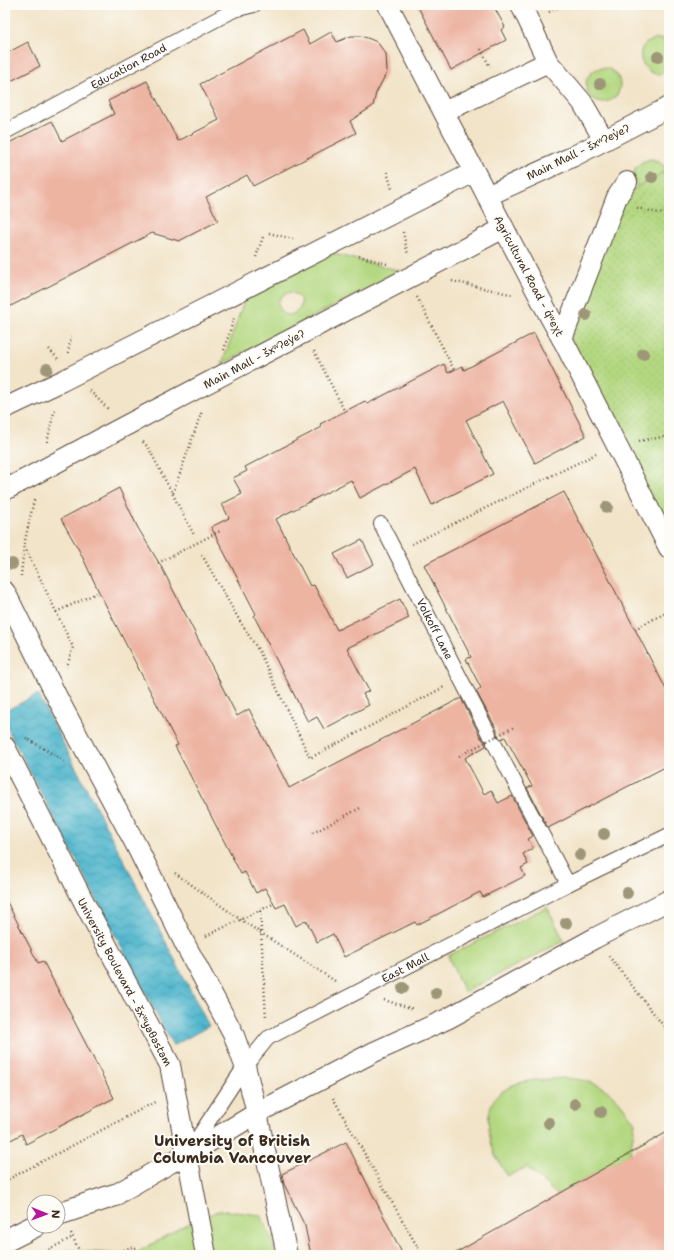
<svg xmlns="http://www.w3.org/2000/svg" width="674" height="1260" font-family="'Shantell Sans',sans-serif">
	<style>
		.green { fill: #b4d881; stroke: #788150; fill-rule: evenodd }
		.park { fill: url(#park-dots); stroke: #788150 }
		.water { fill: url(#water-waves); stroke: #447075 }
		.building { fill: #edb4a2 }
		.lines { fill: none; stroke-linecap: round; stroke-linejoin: round }
		.service-casing { stroke: #564638; stroke-width: 16 }
		.pedestrian-casing { stroke: #564638; stroke-width: 22 }
		.minor-casing { stroke: #564638; stroke-width: 24 }
		.path { stroke: #564638; stroke-width: 2.5; stroke-dasharray: 1 3; stroke-linecap: butt }
		.service { stroke: #fff; stroke-width: 14 }
		.pedestrian { stroke: #fff; stroke-width: 20 }
		.minor { stroke: #fff; stroke-width: 22 }
		.path-bridge { stroke: #564638; stroke-width: 2.5; stroke-dasharray: 1 3; stroke-linecap: butt }
		.tree { fill: #9e9679 }
		.labels { text-anchor: middle; stroke-width: 4; stroke-linejoin: round; paint-order: stroke }
		.street-label { font-size: 11px; fill: #3b2a1e; stroke: #fdfcf7 }
		.district-label { font-size: 15px; font-weight: bold; fill: #3b2a1e; stroke: #fdfcf7 }
	</style>
	<defs>
		<pattern id="park-dots" width="8" height="8" patternUnits="userSpaceOnUse"><rect width="8" height="8" fill="#b4d881"/><path d="M2 2h.1M6 6h.1" fill="none" stroke="#9cba6f" stroke-width="1.8" stroke-linecap="round"/></pattern>
		<pattern id="water-waves" width="16" height="10" patternUnits="userSpaceOnUse"><rect width="16" height="10" fill="#4db5cc"/><path d="M0 5q4-4 8 0t8 0" fill="none" stroke="#4193a5"/></pattern>
	</defs>
	<rect width="100%" height="100%" fill="#fdfcf7"/>
	<filter id="ink" filterUnits="userSpaceOnUse"><feTurbulence type="fractalNoise" baseFrequency=".025" numOctaves="2"/><feDisplacementMap in="SourceGraphic" scale="8" xChannelSelector="R" yChannelSelector="G"/><feConvolveMatrix kernelMatrix="1 2 1 2 8 2 1 2 1" color-interpolation-filters="sRGB"/></filter>
	<filter id="wash" filterUnits="userSpaceOnUse"><feTurbulence type="fractalNoise" baseFrequency=".012" numOctaves="4" result="noise"/><feDisplacementMap in="SourceGraphic" scale="16" xChannelSelector="R" yChannelSelector="G"/><feGaussianBlur stdDeviation="0.9" result="paint"/><feColorMatrix in="noise" values="0 0 0 0 0 0 0 0 0 0 0 0 0 0 0 0 0 1.4 0 .05"/><feComposite in="paint" operator="in"/></filter>
	<g filter="url(#wash)">
		<rect width="100%" height="100%" fill="#f2e4c9"/>
		<path class="green" d="M658,39L664,40L669,43V69C648,89 623,43 658,39Z
			M586 85a17 17 0 1 1 34 0a17 17 0 1 1-34 0Z
			M652,159C661,162 666,166 668,176L640,191C629,176 633,162 652,159Z
			M330,253L401,271L222,364L245,298ZM291,292C317,302 286,328 279,307C276,299 284,293 291,292Z
			M547,907L564,941L464,992L448,956Z
			M562,1078C570,1079 579,1079 587,1081C612,1089 621,1103 635,1123L630,1154L557,1195L527,1167L508,1176C502,1167 495,1157 492,1146C488,1131 486,1111 495,1098C499,1093 508,1088 513,1085C528,1079 546,1080 562,1078Z
			M220,1210L260,1215L272,1238L275,1255H57L68,1250L133,1255L181,1227Z"/>
		<path class="park" d="M669,169V536L568,339L618,207L633,189Z"/>
		<path class="water" d="M38,694L209,1026L173,1046L5,724V711Z"/>
		<g id="blocks">
			<path class="building" d="M417,5H493L505,27L501,30L506,40L451,70Z
				M303,30L310,44L331,32L337,42L351,36H361L370,39L377,42L386,54L387,72L376,93L373,106L350,121L356,133L253,186L247,175L206,197L218,221L179,241L152,233L5,309V145L52,121L62,141L114,114L108,101L147,81L178,141L219,120L200,84Z
				M28,42L40,66L5,84V54Z
				M534,333L586,436L535,463L503,401L466,420L493,474L432,505L415,469L360,498L351,480L276,519L310,586L314,585L337,630L400,599L409,618L347,648L369,691L363,694L369,705L324,729L317,717L308,722L254,616L256,614L211,527L229,518L222,504L242,494L233,478L247,471L245,467L322,427L320,424L365,401L367,404L444,364L448,373L462,366L464,370Z
				M119,488L138,528L162,568L237,716L249,709L289,788L461,698L481,738L486,742V746L465,758L484,794L491,790L498,803L512,796L533,836L528,839L533,848L523,854L528,864L521,868L525,876L483,897L480,892L417,925L415,922L344,957L333,934L317,942L306,920L296,926L285,904L276,908L265,888L256,893L245,872L241,874L175,746L178,745L99,592L80,552L61,519Z
				M564,492L669,695V765L548,828L527,788L532,786L505,737L501,739L497,735V730L476,691L481,688L466,659L471,657L424,565Z
				M362,540L374,564L347,578L334,554Z
				M5,898L38,963L43,961L114,1098L26,1144L22,1134L5,1143Z
				M669,1131V1255H452Z
				M346,1142L389,1227L403,1255H311L305,1226L284,1184L282,1174Z"/>
		</g>
	</g>
	<g filter="url(#ink)">
		<use href="#blocks" fill-opacity="0" stroke="#564638" stroke-width="1"/>
		<g class="lines">
			<g class="service-casing">
				<g id="service">
					<path id="s1" d="M5,132L234,10L254,5"/>
					<path id="s2" d="M381,524L489,734"/>
					<path d="M494,743L568,884"/>
					<path id="s3" d="M189,1151L245,1066L268,1038L568,884L669,835"/>
				</g>
			</g>
			<g class="pedestrian-casing">
				<path id="pedestrian" d="M388,5L550,317L565,344L669,548
					M548,62L582,102L604,140
					M444,112L548,62L521,5
					M487,196L572,157L669,107
					M562,339L617,197L627,182
					M5,408L62,381L474,172
					M5,490L125,426L504,228
					M5,592L58,699L136,845L186,946L233,1033L245,1066L257,1113L287,1255
					M5,747L86,906L170,1065L206,1255
					M115,1195L170,1163L187,1155L257,1113L374,1052L447,1019L595,938L669,900"/>
			</g>
			<g class="minor-casing">
				<path id="minor" d="M58,1214L115,1195
					M5,1241L35,1226"/>
			</g>
			<path class="path" d="M549,12L563,5
				M481,49L490,67
				M387,172L392,189
				M637,208L663,214L669,211
				M403,232L408,255
				M269,233L293,239
				M359,256L387,264
				M256,257L263,237
				M452,281L514,295
				M417,297L454,370
				M49,349L58,359
				M224,350L234,318
				M314,351L345,412
				M68,353L71,337
				M90,391L109,410
				M639,441L669,436
				M47,442L55,408
				M143,442L148,447L194,535
				M173,493L202,411
				M34,500L24,545L73,647L67,667
				M412,544L596,454
				M202,555L241,623L259,651L310,758L444,687
				M21,576L24,545
				M56,612L99,592
				M635,629L669,611
				M26,738L66,762
				M313,833L362,807
				M175,873L241,920L335,981
				M260,911L266,1018
				M206,936L273,904
				M609,956L669,1033
				M384,1000L414,1009
				M333,1098L422,1255
				M5,1181L155,1102
				M71,1233L81,1255
				M38,1255L73,1237
				M113,1255L131,1247L149,1255"/>
			<use href="#service" class="service"/>
			<use href="#pedestrian" class="pedestrian"/>
			<use href="#minor" class="minor"/>
			<path class="path-bridge" d="M158,563L220,531
				M459,756L514,727"/>
		</g>
		<g class="tree">
			<circle cx="658" cy="57" r="6"/>
			<circle cx="600" cy="84" r="6"/>
			<circle cx="652" cy="177" r="6"/>
			<circle cx="586" cy="315" r="6"/>
			<circle cx="643" cy="354" r="6"/>
			<circle cx="47" cy="369" r="6"/>
			<circle cx="607" cy="507" r="6"/>
			<circle cx="12" cy="564" r="6"/>
			<circle cx="604" cy="834" r="6"/>
			<circle cx="580" cy="855" r="6"/>
			<circle cx="627" cy="893" r="6"/>
			<circle cx="566" cy="923" r="6"/>
			<circle cx="403" cy="988" r="6"/>
			<circle cx="436" cy="993" r="6"/>
			<circle cx="575" cy="1104" r="6"/>
			<circle cx="601" cy="1112" r="6"/>
			<circle cx="549" cy="1123" r="6"/>
		</g>
	</g>
	<g class="labels">
		<g class="street-label">
			<text dy="4" stroke="none"><textPath href="#s1" startOffset="140">Education Road</textPath></text>
			<text transform="translate(578 152) rotate(-26)" y="4">Main Mall - šxʷʔey̓eʔ</text>
			<text transform="translate(529 276) rotate(62)" y="4">Agricultural Road - q̓ʷeχt</text>
			<text transform="translate(254 359) rotate(-28)" y="4">Main Mall - šxʷʔey̓eʔ</text>
			<text dy="4" stroke="none"><textPath href="#s2" startOffset="118">Volkoff Lane</textPath></text>
			<text dy="4" stroke="none"><textPath href="#s3" startOffset="292">East Mall</textPath></text>
			<text transform="translate(125 982) rotate(62)" y="4">University Boulevard - šxʷyəθəstəm</text>
		</g>
		<g class="district-label">
			<text x="232" y="1146">University of British<tspan x="232" dy="17">Columbia Vancouver</tspan></text>
		</g>
	</g>
	<rect width="674" height="1260" fill="none" stroke="#fdfcf7" stroke-width="20"/>
	<g transform="translate(46 1214) rotate(91)"><circle r="19" fill="#fdfcf7" stroke="#afa8a0"/>
	<path d="M0-3L7 15L0 10L-7 15Z" fill="#b5179e"/>
	<text y="-6" font-size="11" font-weight="bold" text-anchor="middle" fill="#3b2a1e">N</text>
	</g>
</svg>
